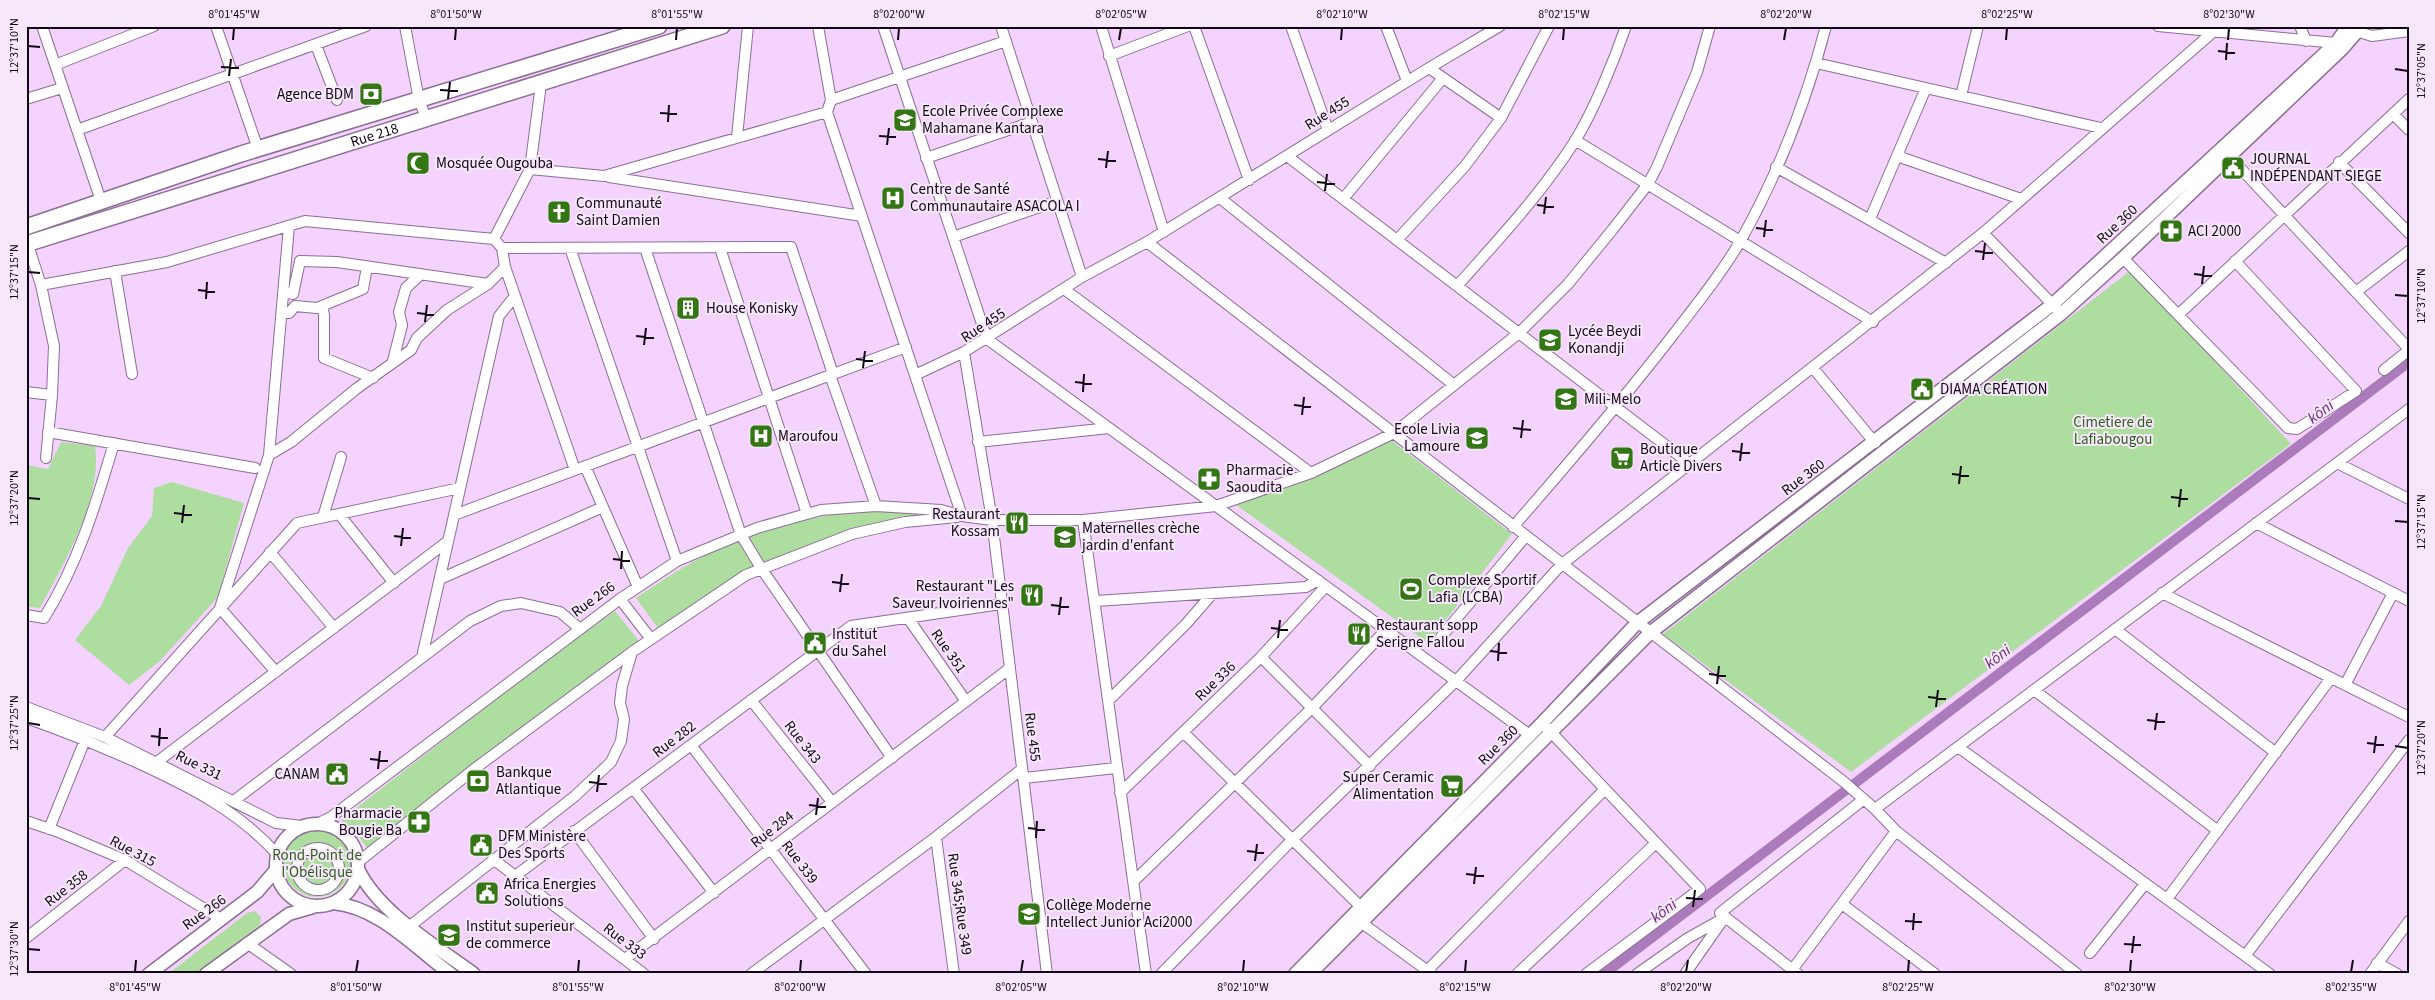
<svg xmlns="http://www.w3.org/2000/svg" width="2435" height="1000" font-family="'Source Sans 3',sans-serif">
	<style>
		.green { fill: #aede9f }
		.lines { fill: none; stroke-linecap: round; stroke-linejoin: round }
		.canal { stroke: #ac7bbb; stroke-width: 10 }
		.minor-casing { stroke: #8c6e95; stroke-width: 12 }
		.major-casing { stroke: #8c6e95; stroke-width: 15 }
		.highway-casing { stroke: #8c6e95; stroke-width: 18 }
		.minor { stroke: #fff; stroke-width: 10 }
		.major { stroke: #fff; stroke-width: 12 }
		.highway { stroke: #fff; stroke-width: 15 }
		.ticks { fill: none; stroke: #120715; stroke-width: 2 }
		.labels { text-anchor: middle; stroke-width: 4; stroke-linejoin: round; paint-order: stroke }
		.poi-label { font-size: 15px; fill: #120715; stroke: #f6e8fa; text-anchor: start }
		.street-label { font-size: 15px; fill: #120715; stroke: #f6e8fa }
		.park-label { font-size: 15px; fill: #2f5f1d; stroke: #f6e8fa }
		.water-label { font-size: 16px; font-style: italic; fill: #6a2d7b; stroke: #f6e8fa }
		.neatline { fill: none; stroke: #120715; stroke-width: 2 }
		.ticks-label { font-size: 12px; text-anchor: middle; fill: #120715 }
	</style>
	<rect width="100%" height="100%" fill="#f4d3fe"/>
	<path class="green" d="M2131,270L2291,444L1851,772L1663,634Z
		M1391,440L1512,534L1428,643L1232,502L1315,477Z
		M61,442L95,446C103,498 64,563 40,608L30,607L26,604V465L48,469Z
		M172,482L244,503L218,597L160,661L129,685L75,640L101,606L128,548L152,516L154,488Z
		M893,510L931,512L937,516L907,519L771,562L664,628H658L636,598C718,540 792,512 893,510Z
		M615,611L639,641L367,848L357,834L341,820L558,651Z
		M283 863a34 34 0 1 1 68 0a34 34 0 1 1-68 0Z
		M255,911L261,917L260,925L195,974H168L247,913Z"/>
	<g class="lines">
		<path class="canal" d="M1604,974L2409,362"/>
		<g class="minor-casing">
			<path id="minor" d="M42,26L101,201
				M216,26L258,149
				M405,26L419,100L427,120
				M818,26L831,100L827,112L962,516
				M883,26L987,339L1530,735
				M1001,26L1082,277
				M1101,26L1164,232
				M1194,26L1249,180
				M1291,26L1328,130
				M1386,26L1407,81
				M2158,26L2336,43L2340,46
				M2300,26L2306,41
				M2359,32L2372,36L2409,31
				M316,45L337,100
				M1109,56L1188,26
				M1816,63L2101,128
				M55,65L154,26
				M1429,68L1501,118
				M1961,96L1978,26
				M26,99L62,88
				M831,100L1006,41
				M2393,114L2409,130
				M77,130L366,26
				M737,137L748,26
				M1575,140L1873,322
				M1287,156L1690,464
				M1897,156L2021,199
				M2230,157L2409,349
				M926,158L1032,122
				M2339,162L2409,233
				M1776,167L1946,263
				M530,169L541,84
				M609,177L862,216
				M1220,198L1454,385
				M1343,199L1443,78
				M1870,219L1926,88
				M1983,233L2057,309
				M953,237L1057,201
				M26,239L41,285L54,346L52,395L46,458
				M494,239L530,169L604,176L827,112
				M1397,240L1465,166L1501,118L1549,26
				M1147,242L1844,782L1875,809L1896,831L2077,974
				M502,248L791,247L833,374
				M570,248L677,561
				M645,248L741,535L761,568L892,758
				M720,248L807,514
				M2123,258L2288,428L2297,429L2356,391L2235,261
				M505,267L575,470
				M115,271L132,374
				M41,285L167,262L305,221L494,239L502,248L505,267L488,284L447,310L417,338L411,350L356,389L291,442L269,455
				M1457,286C1499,239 1541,194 1575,141C1594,110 1614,61 1626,26
				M1064,289L1311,473
				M284,292L293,294L300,261L337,262L488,284
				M2356,292L2409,251
				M322,306L324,315V358L373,378
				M282,313H289L295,306L317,308L363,289L367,267
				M2178,315L2409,99
				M964,352L992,520L1047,974
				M393,361L402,325L399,312L406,288L420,275
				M1813,368L1875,443
				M2384,370L2409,350
				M830,375L876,506
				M915,375L964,352L1082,277L1147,242L1429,68L1500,26
				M26,392L52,395
				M48,432L255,468
				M978,442L1109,428
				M2337,463L2409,499
				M585,466L638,587
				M339,514L394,583
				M454,515L906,347
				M323,517L341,457
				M1083,520L1146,974
				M2256,523L2409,601
				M1513,527C1568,464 1622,401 1673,335C1696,305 1722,273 1741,240C1778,174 1807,99 1826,26
				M270,552L334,628
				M440,579L603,507
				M2162,593L2409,717
				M620,599L651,639
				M1096,601L1306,587L1318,580
				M26,615L44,618C78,564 96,504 114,443
				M908,618L965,700
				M2115,629L2276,753
				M1441,637L1525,537
				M422,657L499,316L515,296
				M1261,657L1370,766
				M276,672L220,608L269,455L289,226
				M2345,685L2393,593
				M2034,690L2218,831
				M751,700L832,802
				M1108,701L1186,624L1213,593
				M26,707L105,737L276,823L302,826
				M26,718C64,731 100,746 136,762C188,786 237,810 276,853
				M1546,727L1700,889L1586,974
				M1183,732L1361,907
				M105,737L297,523L460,488
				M691,745L866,974
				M1958,747L2270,974
				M157,762L448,541
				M1024,778L1116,768
				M633,788L714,893
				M1120,793L1261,657L1326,586
				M235,800L470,621L501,606L521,603L560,612L580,629
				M1875,809L2409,409
				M26,821L56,831L125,860L221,919
				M319,823L331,817L620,599L677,561L757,528L821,510L876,506L941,510L962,516L992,520H1083L1216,506L1311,473L1394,433L1519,333L1568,284L1613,229L1648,184L1657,167L1697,72L1710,26
				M49,829L85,740
				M574,831L654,939
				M936,837L954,974
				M297 869a21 21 0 1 1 42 0a21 21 0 1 1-42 0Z
				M493,859L644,974
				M357,863L477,767L632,652L746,575L852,534L905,522L957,517
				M515,876L851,626L1001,604
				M1134,881L1311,709L1386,630
				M2167,899L2331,678
				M1842,904L1935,974
				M1362,923L1432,974
				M410,926L575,796L611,762L621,741L624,719L620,703L622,686L632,652
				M26,938L125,860
				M247,943L291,974
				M2090,953L2145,884
				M2245,956L2409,740
				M625,959L1010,668
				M2377,963L2397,974
				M751,974L936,837L1022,769
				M1161,974L1292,840L1456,681L1561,565L1983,233L2213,32
				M1424,974L1605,789
				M1517,974L1656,843
				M1637,974L1688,938L1724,918
				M1685,974L1722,921
				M1789,974L1896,831
				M1798,974L1720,913L1864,799
				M2370,974L2409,921"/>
		</g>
		<g class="major-casing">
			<path id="major" d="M276 865a41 41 0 1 1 82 0a41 41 0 1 1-82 0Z
				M358,869C378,912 436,946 474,974
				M333,903C379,907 415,948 451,974
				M149,974L257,892L275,871
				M206,974L289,914L313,907
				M1295,974L1542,723L1637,623L2053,304L2336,43L2348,26
				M1310,974L1650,633L2061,314L2123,258L2342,49L2362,26"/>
		</g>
		<g class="highway-casing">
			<g id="highway">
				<path d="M26,227L241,154L659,26"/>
				<path id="s1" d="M26,244L722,26"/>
			</g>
		</g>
		<use href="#minor" class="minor"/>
		<use href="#major" class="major"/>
		<use href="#highway" class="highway"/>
	</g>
	<path class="ticks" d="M233,40L234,28M455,40L456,28M676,40L677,28M898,40L899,28M1119,40L1121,28M1341,40L1342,28M1563,40L1564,28M1784,40L1786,28M2006,40L2007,28M2228,40L2229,28M28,46L40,47M2218,51L2235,53M2226,60L2227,43M221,67L239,68M2395,69L2408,71M229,76L231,59M440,90L458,91M448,99L450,82M660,113L677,114M668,122L669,105M879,136L896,137M887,145L889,128M1098,159L1116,161M1106,168L1108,151M1317,182L1335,184M1325,191L1327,174M1537,205L1554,207M1544,214L1546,197M1756,228L1773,230M1764,237L1766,220M1975,251L1993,253M1983,260L1985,243M28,272L40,273M2194,274L2212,276M2202,284L2204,266M198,290L215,292M2395,295L2408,296M206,299L207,282M417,313L434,315M425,322L427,305M636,336L654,338M644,345L646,328M856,359L873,361M863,368L865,351M1075,382L1092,384M1083,392L1084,374M1294,405L1311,407M1302,415L1304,397M1513,428L1531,430M1521,438L1523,420M1732,451L1750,453M1740,461L1742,443M1952,474L1969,476M1959,484L1961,466M2171,497L2188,499M28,498L40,499M2179,507L2181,489M174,513L192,515M2395,521L2408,522M182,523L184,505M394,536L411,538M401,546L403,528M613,559L630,561M621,569L622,551M832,582L849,584M840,592L842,574M1051,605L1069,607M1059,615L1061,597M1271,628L1288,630M1278,638L1280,620M1490,651L1507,653M1498,661L1499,643M1709,674L1726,676M1717,684L1719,666M1928,697L1946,699M1936,707L1938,690M2147,720L2165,722M28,723L40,725M2155,730L2157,713M151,736L168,738M2367,743L2384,745M159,746L160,728M2395,746L2408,748M2374,753L2376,736M370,759L388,761M378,769L380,751M589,782L607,784M597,792L599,775M809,805L826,807M816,815L818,798M1028,828L1045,830M1036,838L1037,821M1247,851L1264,853M1255,861L1257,844M1466,874L1484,876M1474,884L1476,867M1686,898L1703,899M1693,907L1695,890M1905,921L1922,922M1913,930L1914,913M2124,944L2141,945M28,949L40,950M2132,953L2134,936M135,972L136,960M356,972L358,960M578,972L579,960M800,972L801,960M1021,972L1023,960M1243,972L1244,960M1465,972L1466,960M1686,972L1688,960M1908,972L1909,960M2130,972L2131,960M2351,972L2353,960"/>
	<defs>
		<g id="bank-square" transform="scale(1.25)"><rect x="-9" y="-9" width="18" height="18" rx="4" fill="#347614" stroke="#f6e8fa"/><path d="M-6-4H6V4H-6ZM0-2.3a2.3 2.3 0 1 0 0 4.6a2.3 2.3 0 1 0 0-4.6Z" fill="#fff"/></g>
		<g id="school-square" transform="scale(1.25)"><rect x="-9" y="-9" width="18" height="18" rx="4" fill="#347614" stroke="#f6e8fa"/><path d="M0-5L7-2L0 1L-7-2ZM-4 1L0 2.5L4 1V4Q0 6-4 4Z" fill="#fff"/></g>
		<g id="mosque-square" transform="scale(1.25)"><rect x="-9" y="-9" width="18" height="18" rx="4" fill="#347614" stroke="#f6e8fa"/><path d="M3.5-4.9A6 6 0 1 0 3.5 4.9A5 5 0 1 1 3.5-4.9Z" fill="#fff"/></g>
		<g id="civic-square" transform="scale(1.25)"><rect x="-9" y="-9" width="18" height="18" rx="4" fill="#347614" stroke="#f6e8fa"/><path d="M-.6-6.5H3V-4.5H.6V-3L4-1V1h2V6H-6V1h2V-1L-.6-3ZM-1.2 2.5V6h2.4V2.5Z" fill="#fff"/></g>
		<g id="hospital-square" transform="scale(1.25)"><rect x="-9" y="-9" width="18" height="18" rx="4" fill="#347614" stroke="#f6e8fa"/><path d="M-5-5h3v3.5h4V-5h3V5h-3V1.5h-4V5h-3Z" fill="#fff"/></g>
		<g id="church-square" transform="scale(1.25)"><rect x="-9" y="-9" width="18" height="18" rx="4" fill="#347614" stroke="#f6e8fa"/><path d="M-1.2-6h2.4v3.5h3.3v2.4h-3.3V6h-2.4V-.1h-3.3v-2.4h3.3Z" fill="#fff"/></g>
		<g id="pharmacy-square" transform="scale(1.25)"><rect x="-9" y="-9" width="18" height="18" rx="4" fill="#347614" stroke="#f6e8fa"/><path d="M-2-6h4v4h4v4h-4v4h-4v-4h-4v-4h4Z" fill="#fff"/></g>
		<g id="building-square" transform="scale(1.25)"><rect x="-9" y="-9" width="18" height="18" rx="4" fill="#347614" stroke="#f6e8fa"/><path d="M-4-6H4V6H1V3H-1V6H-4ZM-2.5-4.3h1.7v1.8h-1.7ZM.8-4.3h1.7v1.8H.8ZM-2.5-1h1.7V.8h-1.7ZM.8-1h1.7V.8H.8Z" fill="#fff"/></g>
		<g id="supermarket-square" transform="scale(1.25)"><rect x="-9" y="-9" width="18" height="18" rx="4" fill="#347614" stroke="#f6e8fa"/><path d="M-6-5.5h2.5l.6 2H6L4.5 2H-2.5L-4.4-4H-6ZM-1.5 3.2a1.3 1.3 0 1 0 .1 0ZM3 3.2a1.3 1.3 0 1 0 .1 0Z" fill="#fff"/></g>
		<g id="restaurant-square" transform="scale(1.25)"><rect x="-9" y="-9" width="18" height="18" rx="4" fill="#347614" stroke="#f6e8fa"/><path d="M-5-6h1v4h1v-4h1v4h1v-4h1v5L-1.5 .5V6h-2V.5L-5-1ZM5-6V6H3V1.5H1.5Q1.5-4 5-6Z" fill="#fff"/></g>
		<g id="stadium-square" transform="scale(1.25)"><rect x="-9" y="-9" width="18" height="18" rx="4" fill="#347614" stroke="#f6e8fa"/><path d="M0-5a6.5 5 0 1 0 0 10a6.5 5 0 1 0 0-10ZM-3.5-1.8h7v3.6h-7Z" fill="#fff"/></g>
		<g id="university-square" transform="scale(1.25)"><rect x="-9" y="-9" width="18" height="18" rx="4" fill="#347614" stroke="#f6e8fa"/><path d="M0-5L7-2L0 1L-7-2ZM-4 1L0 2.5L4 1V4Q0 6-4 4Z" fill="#fff"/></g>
	</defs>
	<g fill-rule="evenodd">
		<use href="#bank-square" x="371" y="94"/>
		<use href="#school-square" x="905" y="120"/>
		<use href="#mosque-square" x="418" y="163"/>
		<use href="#civic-square" x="2233" y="168"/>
		<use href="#hospital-square" x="893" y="198"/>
		<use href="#church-square" x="559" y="212"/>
		<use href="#pharmacy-square" x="2171" y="231"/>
		<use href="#building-square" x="688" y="308"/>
		<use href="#school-square" x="1550" y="340"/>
		<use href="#civic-square" x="1922" y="389"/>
		<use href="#school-square" x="1566" y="399"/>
		<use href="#hospital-square" x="761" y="436"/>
		<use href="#school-square" x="1477" y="438"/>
		<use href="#supermarket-square" x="1622" y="458"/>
		<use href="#pharmacy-square" x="1209" y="479"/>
		<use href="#restaurant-square" x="1017" y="523"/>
		<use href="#school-square" x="1065" y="537"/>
		<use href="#stadium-square" x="1411" y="589"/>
		<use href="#restaurant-square" x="1032" y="595"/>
		<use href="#restaurant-square" x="1359" y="634"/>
		<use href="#civic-square" x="815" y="643"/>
		<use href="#civic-square" x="337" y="774"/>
		<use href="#bank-square" x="478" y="781"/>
		<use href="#supermarket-square" x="1452" y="786"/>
		<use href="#pharmacy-square" x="419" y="822"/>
		<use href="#civic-square" x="481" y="845"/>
		<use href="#civic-square" x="487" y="893"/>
		<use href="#school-square" x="1029" y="914"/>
		<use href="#university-square" x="449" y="935"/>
	</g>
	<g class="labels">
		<g class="poi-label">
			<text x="354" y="99" text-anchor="end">Agence BDM</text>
			<text x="922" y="116">Ecole Privée Complexe<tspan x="922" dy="17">Mahamane Kantara</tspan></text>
			<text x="2250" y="164">JOURNAL<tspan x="2250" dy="17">INDÉPENDANT SIEGE</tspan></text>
			<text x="436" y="168">Mosquée Ougouba</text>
			<text x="910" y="194">Centre de Santé<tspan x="910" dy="17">Communautaire ASACOLA I</tspan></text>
			<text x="576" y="208">Communauté<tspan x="576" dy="17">Saint Damien</tspan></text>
			<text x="2188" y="236">ACI 2000</text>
			<text x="706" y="313">House Konisky</text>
			<text x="1568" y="336">Lycée Beydi<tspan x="1568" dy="17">Konandji</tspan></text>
			<text x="1940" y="394">DIAMA CRÉATION</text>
			<text x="1584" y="404">Mili-Melo</text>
			<text x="1460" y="434" text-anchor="end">Ecole Livia<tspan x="1460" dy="17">Lamoure</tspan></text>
			<text x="778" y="441">Maroufou</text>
			<text x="1640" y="454">Boutique<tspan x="1640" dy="17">Article Divers</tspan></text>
			<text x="1226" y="475">Pharmacie<tspan x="1226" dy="17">Saoudita</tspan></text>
			<text x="1000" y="519" text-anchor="end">Restaurant<tspan x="1000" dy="17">Kossam</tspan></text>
			<text x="1082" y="533">Maternelles crèche<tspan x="1082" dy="17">jardin d'enfant</tspan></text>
			<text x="1428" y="585">Complexe Sportif<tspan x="1428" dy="17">Lafia (LCBA)</tspan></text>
			<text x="1014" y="591" text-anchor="end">Restaurant "Les<tspan x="1014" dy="17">Saveur Ivoiriennes"</tspan></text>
			<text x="1376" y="630">Restaurant sopp<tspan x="1376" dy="17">Serigne Fallou</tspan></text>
			<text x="832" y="639">Institut<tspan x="832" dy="17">du Sahel</tspan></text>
			<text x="496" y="777">Bankque<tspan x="496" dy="17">Atlantique</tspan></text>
			<text x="320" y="779" text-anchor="end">CANAM</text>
			<text x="1434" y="782" text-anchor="end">Super Ceramic<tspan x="1434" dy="17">Alimentation</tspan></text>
			<text x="402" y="818" text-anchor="end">Pharmacie<tspan x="402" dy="17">Bougie Ba</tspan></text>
			<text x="498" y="841">DFM Ministère<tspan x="498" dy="17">Des Sports</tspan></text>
			<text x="504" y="889">Africa Energies<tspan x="504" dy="17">Solutions</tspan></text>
			<text x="1046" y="910">Collège Moderne<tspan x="1046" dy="17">Intellect Junior Aci2000</tspan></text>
			<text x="466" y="931">Institut superieur<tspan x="466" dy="17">de commerce</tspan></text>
		</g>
		<g class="street-label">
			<text transform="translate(1327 113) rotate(-32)" y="5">Rue 455</text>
			<text dy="5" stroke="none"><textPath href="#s1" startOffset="365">Rue 218</textPath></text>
			<text transform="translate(2117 224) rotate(-43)" y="5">Rue 360</text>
			<text transform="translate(983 325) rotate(-34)" y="5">Rue 455</text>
			<text transform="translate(1803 477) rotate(-37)" y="5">Rue 360</text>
			<text transform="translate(593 599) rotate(-36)" y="5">Rue 266</text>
			<text transform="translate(949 651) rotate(55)" y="5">Rue 351</text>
			<text transform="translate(1215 681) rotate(-44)" y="5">Rue 336</text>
			<text transform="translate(1033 737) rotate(83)" y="5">Rue 455</text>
			<text transform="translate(674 739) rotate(-37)" y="5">Rue 282</text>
			<text transform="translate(803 742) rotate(52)" y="5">Rue 343</text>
			<text transform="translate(1498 745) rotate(-45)" y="5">Rue 360</text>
			<text transform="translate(199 765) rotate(26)" y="5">Rue 331</text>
			<text transform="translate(772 829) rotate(-38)" y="5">Rue 284</text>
			<text transform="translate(133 851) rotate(28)" y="5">Rue 315</text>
			<text transform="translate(800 862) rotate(53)" y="5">Rue 339</text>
			<text transform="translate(66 888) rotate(-38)" y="5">Rue 358</text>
			<text transform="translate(960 904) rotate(82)" y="5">Rue 345;Rue 349</text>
			<text transform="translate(204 912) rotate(-36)" y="5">Rue 266</text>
			<text transform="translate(625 941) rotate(37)" y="5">Rue 333</text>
		</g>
		<g class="park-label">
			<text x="2113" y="427">Cimetiere de<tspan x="2113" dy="17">Lafiabougou</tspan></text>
			<text x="317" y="860">Rond-Point de<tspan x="317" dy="17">l'Obélisque</tspan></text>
		</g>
		<g class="water-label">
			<text transform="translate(2320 411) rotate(-37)" y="6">kôni</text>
			<text transform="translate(1997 656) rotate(-37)" y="6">kôni</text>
			<text transform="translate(1663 910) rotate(-37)" y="6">kôni</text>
		</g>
	</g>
	<rect width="2435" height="1000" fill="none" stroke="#f6e8fa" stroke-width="55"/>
	<rect x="28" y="28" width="2380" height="944" class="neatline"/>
	<g class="ticks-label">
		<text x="234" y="18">8°01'45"W</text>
		<text x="456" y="18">8°01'50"W</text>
		<text x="677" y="18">8°01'55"W</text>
		<text x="899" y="18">8°02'00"W</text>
		<text x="1121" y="18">8°02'05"W</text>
		<text x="1342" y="18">8°02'10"W</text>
		<text x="1564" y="18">8°02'15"W</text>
		<text x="1786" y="18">8°02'20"W</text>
		<text x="2007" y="18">8°02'25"W</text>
		<text x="2229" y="18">8°02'30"W</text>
		<text transform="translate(14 46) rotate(-90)" y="4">12°37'10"N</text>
		<text transform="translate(2421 71) rotate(-90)" y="4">12°37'05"N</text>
		<text transform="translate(14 272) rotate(-90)" y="4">12°37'15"N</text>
		<text transform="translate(2421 296) rotate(-90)" y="4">12°37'10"N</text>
		<text transform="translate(14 498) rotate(-90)" y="4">12°37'20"N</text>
		<text transform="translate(2421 522) rotate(-90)" y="4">12°37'15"N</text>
		<text transform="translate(14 723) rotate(-90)" y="4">12°37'25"N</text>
		<text transform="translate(2421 748) rotate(-90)" y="4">12°37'20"N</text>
		<text transform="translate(14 949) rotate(-90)" y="4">12°37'30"N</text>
		<text x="135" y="991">8°01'45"W</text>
		<text x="356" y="991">8°01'50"W</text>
		<text x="578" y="991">8°01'55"W</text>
		<text x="800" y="991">8°02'00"W</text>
		<text x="1021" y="991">8°02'05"W</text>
		<text x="1243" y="991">8°02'10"W</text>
		<text x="1465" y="991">8°02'15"W</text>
		<text x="1686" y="991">8°02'20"W</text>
		<text x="1908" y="991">8°02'25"W</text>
		<text x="2130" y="991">8°02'30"W</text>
		<text x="2351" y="991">8°02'35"W</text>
	</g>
</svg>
